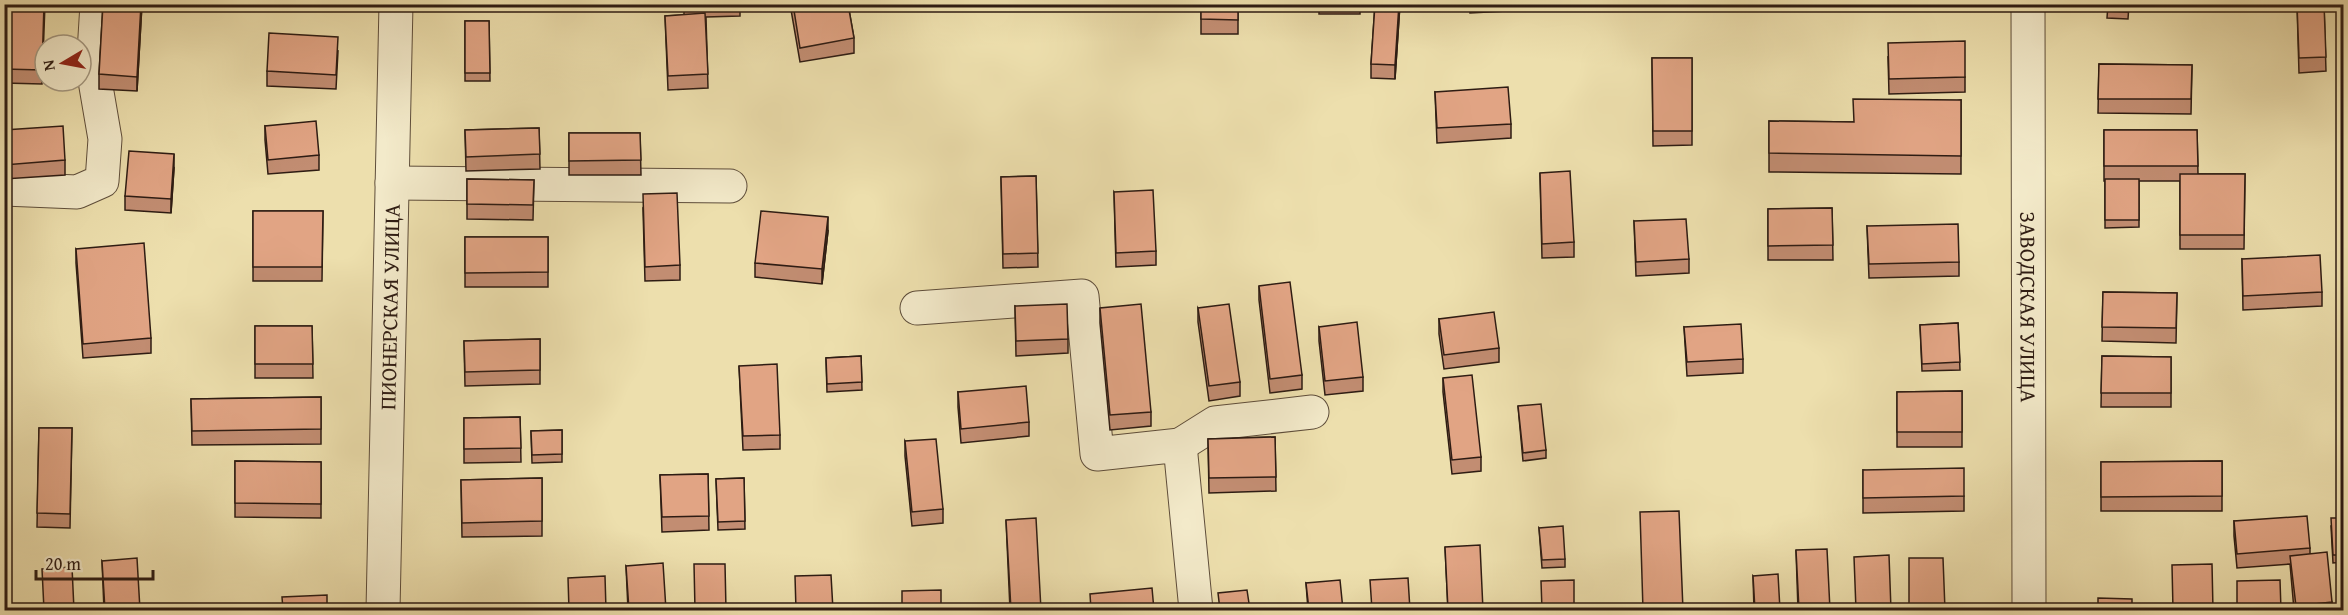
<svg xmlns="http://www.w3.org/2000/svg" width="2348" height="615" font-family="'Gentium Book Plus',serif">
	<style>
		.lines { fill: none; stroke-linecap: round; stroke-linejoin: round }
		.minor-casing { stroke: #5e4d3a; stroke-width: 35 }
		.minor { stroke: #f3eaca; stroke-width: 33 }
		.wall { fill: #c28d72; stroke: #2e1c13; stroke-width: 1.5 }
		.shaded-wall { fill: #9e735c; stroke: #2e1c13; stroke-width: 1.5 }
		.building { fill: #e1a484; stroke: #2e1c13; stroke-width: 1.5 }
		.labels { text-anchor: middle; stroke-width: 6; stroke-linejoin: round; paint-order: stroke }
		.street-label { font-size: 22px; fill: #2e1c13; stroke: #f3eaca }
	</style>
	<rect width="100%" height="100%" fill="#eddfad"/>
	<filter id="stains"><feTurbulence type="fractalNoise" baseFrequency=".00333" numOctaves="4"/><feColorMatrix values="0 0 0 0 .2 0 0 0 0 .09 0 0 0 0 .02 0 0 0 .5 -.17"/></filter>
	<radialGradient id="worn" r=".72"><stop offset=".6" stop-color="#630" stop-opacity="0"/><stop offset="1" stop-color="#630" stop-opacity=".3"/></radialGradient>
	<g class="lines">
		<g class="minor-casing">
			<g id="minor">
				<path id="s1" d="M2028,4L2029,610"/>
				<path d="M392,183L730,186"/>
				<path d="M4,189L77,192L102,181L105,139L93,69L97,4"/>
				<path d="M917,308L1082,296L1097,454L1180,445L1196,610"/>
				<path d="M1180,445L1215,423L1312,412"/>
				<path id="s2" d="M383,610L396,4"/>
			</g>
		</g>
		<use href="#minor" class="minor"/>
	</g>
	<path class="wall" d="M5,4H45L42,84L4,83Z
		M103,4H142L137,91L99,89V74Z
		M684,4H740V16L706,17L708,88L668,90L665,16L684,15Z
		M790,4H848L854,38V53L800,62Z
		M1102,4H1135V6H1102Z
		M1201,4H1238V34H1201Z
		M1319,4H1360V14H1319Z
		M1375,4H1400L1395,79L1371,78V64Z
		M1470,4H1507V11L1470,13Z
		M2108,4H2129L2128,19L2107,18Z
		M2297,4H2324L2326,71L2299,73Z
		M465,21H489L490,81H465Z
		M338,51L336,89L267,86V71Z
		M1888,57L1965,77V92L1889,94Z
		M1652,58H1692V145L1653,146Z
		M2099,64L2192,65L2191,114L2098,113Z
		M1435,92L1511,124V138L1437,143Z
		M1961,100V174L1769,172V121L1853,122Z
		M265,126L319,155V170L268,174L265,140Z
		M539,128L540,169L466,171L465,130Z
		M4,130L65,160V175L4,179Z
		M2104,130H2197L2198,174H2245L2244,249H2180V181H2139V227L2105,228V181H2104Z
		M569,133H640L641,175H569Z
		M174,168L171,213L125,210V196Z
		M1540,173L1574,242V257L1542,258Z
		M1036,176L1038,267L1003,268L1001,177Z
		M467,179L534,180L533,220L467,219Z
		M1114,192L1156,251V265L1116,267Z
		M1832,208L1833,260H1768V209Z
		M643,209L680,265V280L645,281Z
		M253,211H323L322,281H253Z
		M1634,221L1689,259V273L1636,276Z
		M1867,226L1959,262V276L1869,278Z
		M828,231L822,284L755,277V263Z
		M465,237H548V287H465Z
		M76,249L151,338V353L83,358L76,263Z
		M2242,259L2322,292V306L2243,310Z
		M1259,286L1302,375V389L1270,393L1259,300Z
		M2103,292L2177,293L2176,343L2102,341Z
		M1015,306L1068,339V353L1016,356Z
		M1100,308L1151,412V426L1110,430L1100,323Z
		M1198,308L1240,382V396L1209,401L1198,322Z
		M1439,319L1499,348V362L1444,369L1439,334Z
		M1958,323L1960,370L1922,371L1920,325Z
		M255,326H312L313,378H255Z
		M1319,327L1363,377V391L1325,395L1319,341Z
		M1684,327L1743,359V373L1687,376Z
		M540,339V384L465,386L464,341Z
		M861,356L862,390L827,392L826,358Z
		M2102,356L2171,357V407H2101Z
		M739,366L780,435V449L743,450Z
		M1443,378L1481,457V471L1452,474L1443,392Z
		M1962,391V447H1897V392Z
		M958,392L1029,422V436L961,443L958,407Z
		M321,397V444L192,445L191,399Z
		M1518,406L1546,450V458L1523,461Z
		M520,417L521,462L464,463V418Z
		M39,428H72L70,528L37,527Z
		M562,430V462L532,463L531,431Z
		M1275,437L1276,491L1209,493L1208,439Z
		M905,441L943,509V523L912,526L905,456Z
		M235,461L321,462V518L235,517Z
		M2222,461V511H2101V462Z
		M1863,470L1964,496V511L1863,513Z
		M708,474L709,530L662,532L660,475Z
		M542,478V536L462,537L461,480Z
		M744,478L745,529L718,530L716,479Z
		M2343,518V562L2333,563L2331,526Z
		M1006,520L1041,610H1010Z
		M2234,521L2310,548V554L2332,602V610H2294L2290,564L2237,568L2234,536Z
		M1539,528L1565,559V567L1542,568Z
		M1445,547L1483,610H1448Z
		M1796,550L1830,610H1798Z
		M102,561L140,610H104Z
		M626,566L666,610H628Z
		M1753,576L1780,610H1754Z
		M1306,583L1343,610H1308Z"/>
	<path class="shaded-wall" d="M141,4H142L137,91V77Z
		M1399,4H1400L1395,79V65Z
		M174,154V168L171,213V199Z
		M828,217V231L822,284V269Z"/>
	<path class="building" d="M5,4H44L42,70L4,69Z
		M103,4H141L137,77L99,74Z
		M793,4H848L854,38L800,48Z
		M1201,4H1238V20L1201,19Z
		M1375,4H1399L1395,65L1371,64Z
		M2108,4H2129L2128,12L2107,11Z
		M2297,4H2324L2326,57L2299,58Z
		M705,13L708,74L668,76L665,16Z
		M465,21H489L490,73H465Z
		M269,33L338,37L336,75L267,71Z
		M1965,41V77L1889,79L1888,43Z
		M1652,58H1692V131H1653Z
		M2099,64L2192,65L2191,99H2098Z
		M1508,87L1511,124L1437,128L1435,92Z
		M1853,99L1961,100V156L1769,153V121L1854,122Z
		M316,121L319,155L268,160L265,126Z
		M63,126L65,160L4,165V130Z
		M539,128L540,154L466,157L465,130Z
		M2104,130H2197L2198,166H2104Z
		M569,133H640L641,160L569,161Z
		M129,151L174,154L171,199L125,196Z
		M1570,171L1574,242L1542,244L1540,173Z
		M2180,174H2245L2244,235H2180Z
		M1036,176L1038,253L1003,254L1001,177Z
		M467,179L534,180L533,205L467,204Z
		M2105,179H2139V220H2105Z
		M1153,190L1156,251L1116,253L1114,192Z
		M677,193L680,265L645,267L643,194Z
		M1832,208L1833,245L1768,246V209Z
		M253,211H323L322,267H253Z
		M761,211L828,217L822,269L755,263Z
		M1686,219L1689,259L1636,262L1634,221Z
		M1958,224L1959,262L1869,264L1867,226Z
		M465,237H548V272L465,273Z
		M144,243L151,338L83,344L76,249Z
		M2320,255L2322,292L2243,296L2242,259Z
		M1290,282L1302,375L1270,379L1259,286Z
		M2103,292L2177,293L2176,328L2102,327Z
		M1067,304L1068,339L1016,341L1015,306Z
		M1141,304L1151,412L1110,415L1100,308Z
		M1229,304L1240,382L1209,386L1198,308Z
		M1494,312L1499,348L1444,355L1439,319Z
		M1357,322L1363,377L1325,381L1319,327Z
		M1958,323L1960,362L1922,364L1920,325Z
		M1741,324L1743,359L1687,362L1684,327Z
		M255,326H312L313,364H255Z
		M540,339V370L465,372L464,341Z
		M861,356L862,382L827,384L826,358Z
		M2102,356L2171,357V393H2101Z
		M777,364L780,435L743,436L739,366Z
		M1472,375L1481,457L1452,460L1443,378Z
		M1026,386L1029,422L961,429L958,392Z
		M1962,391V432H1897V392Z
		M321,397V429L192,431L191,399Z
		M1541,404L1546,450L1523,453L1518,406Z
		M520,417L521,448L464,449V418Z
		M39,428H72L70,514L37,513Z
		M562,430V454L532,455L531,431Z
		M1275,437L1276,477L1209,478L1208,439Z
		M936,439L943,509L912,512L905,441Z
		M235,461L321,462V504L235,503Z
		M2222,461V496L2101,497V462Z
		M1964,468V496L1863,498V470Z
		M708,474L709,516L662,517L660,475Z
		M542,478V521L462,523L461,480Z
		M744,478L745,521L718,522L716,479Z
		M1679,511L1683,610H1643L1640,512Z
		M2307,516L2310,548L2237,554L2234,521Z
		M1036,518L1041,610H1011L1006,520Z
		M2331,518H2343V555H2333Z
		M1563,526L1565,559L1542,560L1539,528Z
		M1480,545L1483,610H1448L1445,547Z
		M1827,549L1830,610H1799L1796,550Z
		M2327,552L2332,602L2296,606L2290,556Z
		M1889,555L1891,610H1856L1854,557Z
		M137,558L140,610H105L102,561Z
		M1909,558H1943L1945,610H1909Z
		M663,563L666,610H629L626,566Z
		M694,564H725L726,610H695Z
		M2212,564L2213,610H2173L2172,565Z
		M72,567L74,610H44L42,569Z
		M1778,574L1780,610H1755L1753,576Z
		M831,575L833,610H796L795,576Z
		M605,576L606,610H569L568,578Z
		M1408,578L1410,610H1372L1370,580Z
		M1340,580L1343,610H1309L1306,583Z
		M1574,580V610H1542L1541,581Z
		M2280,580L2281,610H2237V581Z
		M2339,583H2343V610H2339Z
		M1152,588L1154,610H1091L1090,594Z
		M941,590V610H902V591Z
		M1247,590L1250,610H1220L1218,593Z
		M327,595V610H283L282,597Z
		M2098,598L2132,599V610H2098Z"/>
	<g class="labels">
		<g class="street-label">
			<text dy="8" stroke="none"><textPath href="#s1" startOffset="303">ЗАВОДСКАЯ УЛИЦА</textPath></text>
			<text dy="8" stroke="none"><textPath href="#s2" startOffset="303">ПИОНЕРСКАЯ УЛИЦА</textPath></text>
		</g>
	</g>
	<rect width="2348" height="615" fill="none" stroke="#eddfad" stroke-width="24"/>
	<rect x="6" y="6" width="2336" height="603" fill="none" stroke="#2e1c13" stroke-width="3"/>
	<rect x="12" y="12" width="2324" height="591" fill="none" stroke="#2e1c13" stroke-width="1.5"/>
	<g transform="translate(63 63) rotate(260)"><circle r="28" fill="#f3eaca" stroke="#a49881" stroke-width="1.5"/>
	<path d="M0-4.5L10 22L0 15L-10 22Z" fill="#8f2418"/>
	<text y="-9" font-size="16" font-weight="bold" text-anchor="middle" fill="#2e1c13">N</text>
	</g>
	<path d="M36 570v9h117v-9" fill="none" stroke="#2e1c13" stroke-width="3"/>
	<text x="45" y="570" font-size="18" fill="#2e1c13" stroke="#f3eaca" stroke-width="4.5" paint-order="stroke">20 m</text>
	<rect width="100%" height="100%" filter="url(#stains)"/>
	<rect width="100%" height="100%" fill="url(#worn)"/>
</svg>
